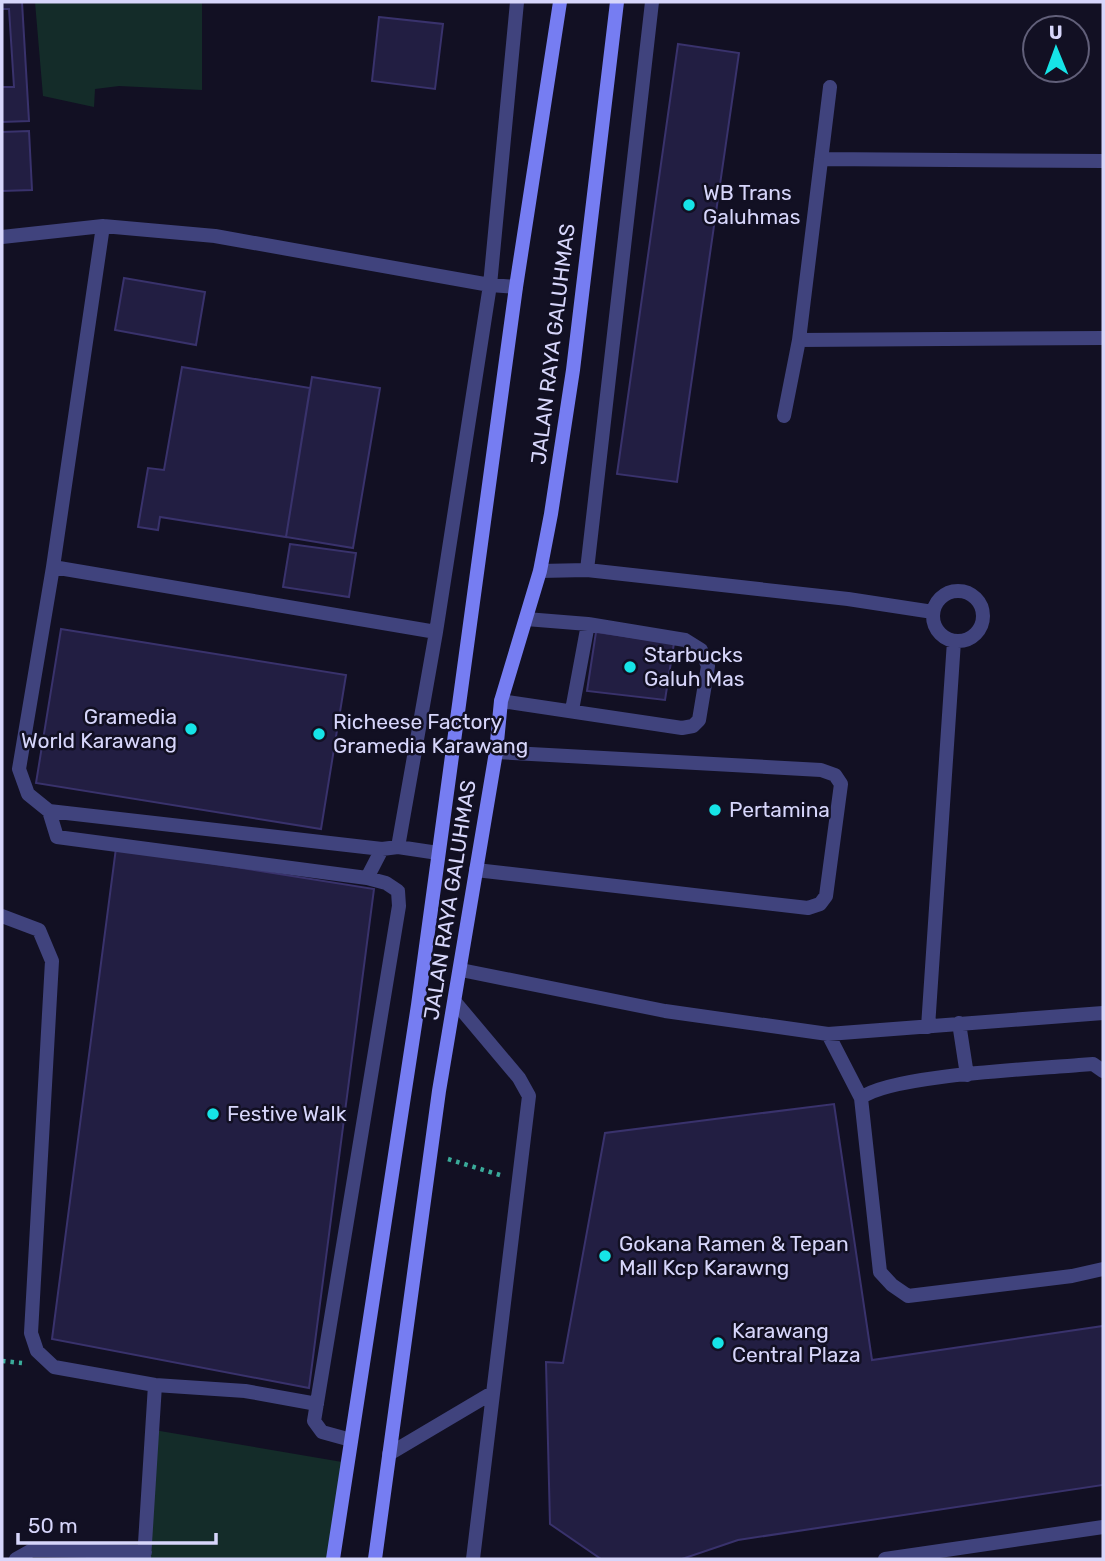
<svg xmlns="http://www.w3.org/2000/svg" width="1105" height="1561" font-family="Rubik,sans-serif">
	<style>
		.green { fill: #142c29 }
		.building { fill: #221e42; stroke: #39326c; stroke-width: 2 }
		.lines { fill: none; stroke-linecap: round; stroke-linejoin: round }
		.path { stroke: #3aab9a; stroke-width: 4.5; stroke-dasharray: 3.5 5; stroke-linecap: butt }
		.lane { stroke: #40437d; stroke-width: 14 }
		.street { stroke: #40437d; stroke-width: 14 }
		.secondary { stroke: #767df2; stroke-width: 14 }
		.poi-dot { fill: #16e4e7; stroke: #121023; stroke-width: 2.5 }
		.labels { text-anchor: middle; stroke-width: 5; stroke-linejoin: round; paint-order: stroke }
		.poi-label { font-size: 21px; fill: #d7d6fb; stroke: #121023; text-anchor: start }
		.street-label { font-size: 21px; fill: #d7d6fb; stroke: #121023 }
	</style>
	<rect width="100%" height="100%" fill="#121023"/>
	<path class="green" d="M35,2H202V90L119,86L95,89L94,107L43,96Z
		M154,1430L348,1463L333,1559H143Z"/>
	<path class="building" d="M2,2H22L29,121L2,122V87H14L9,9H2Z
		M379,17L443,24L435,89L372,81Z
		M678,44L739,53L677,482L617,474Z
		M29,131L32,190L2,191V132Z
		M124,278L205,292L196,345L115,330Z
		M182,367L310,388L286,537L160,517L158,530L138,527L148,468L164,470Z
		M312,377L380,388L353,548L286,537Z
		M290,544L356,553L349,597L283,587Z
		M61,629L346,675L321,829L36,783Z
		M596,632L674,643L665,700L587,691Z
		M116,848L374,889L309,1388L52,1339Z
		M834,1104L872,1360L1103,1326V1485L738,1540L682,1559H601L550,1524L546,1362L563,1363L605,1133Z"/>
	<g class="lines">
		<path class="path" d="M448,1159L500,1175
			M2,1361L22,1363"/>
		<path class="lane" d="M103,226L53,567L19,769L28,794L49,811L382,849L398,847
			M2,237L103,226L215,236L490,285L516,287
			M53,567L436,632
			M587,570L652,2
			M540,571L587,570L848,599L933,612
			M933 616a25 25 0 1 1 50 0a25 25 0 1 1-50 0Z
			M501,701L682,728L693,726L699,720L708,666L701,650L685,640L588,624L526,619
			M572,710L588,624
			M49,811L57,837L367,878L386,883L398,891L399,906L314,1421L322,1432L351,1440
			M438,853L398,847L436,632L490,285L517,2
			M476,870L808,908L820,904L826,896L841,784L835,775L821,770L496,752
			M367,878L382,849
			M2,916L39,930L52,961L31,1333L37,1351L54,1367L155,1385L245,1391L317,1404
			M461,970L665,1011L828,1034L1103,1013
			M455,1002L519,1078L529,1096L473,1559
			M959,1023L967,1075
			M928,1027L954,641
			M828,1034L861,1098
			M1103,1071L1093,1064L1079,1065C1035,1069 889,1075 861,1098L880,1272L892,1285L908,1296L1072,1276L1103,1269
			M389,1454L492,1393
			M16,1559L32,1550L145,1552
			M144,1559L155,1385
			M885,1559L1103,1527"/>
		<path class="street" d="M821,159L1103,161
			M799,340L1103,338
			M784,416L799,340L830,87"/>
		<path class="secondary" d="M333,1559L418,1005L516,287L560,2
			M375,1559L439,1091L496,752L501,701L540,571L551,514L573,370L617,2"/>
	</g>
	<g class="poi-dot">
		<circle cx="689" cy="205" r="7"/>
		<circle cx="630" cy="667" r="7"/>
		<circle cx="191" cy="729" r="7"/>
		<circle cx="319" cy="734" r="7"/>
		<circle cx="715" cy="810" r="7"/>
		<circle cx="213" cy="1114" r="7"/>
		<circle cx="605" cy="1256" r="7"/>
		<circle cx="718" cy="1343" r="7"/>
	</g>
	<g class="labels">
		<g class="poi-label">
			<text x="703" y="200">WB Trans<tspan x="703" dy="24">Galuhmas</tspan></text>
			<text x="644" y="662">Starbucks<tspan x="644" dy="24">Galuh Mas</tspan></text>
			<text x="177" y="724" text-anchor="end">Gramedia<tspan x="177" dy="24">World Karawang</tspan></text>
			<text x="333" y="729">Richeese Factory<tspan x="333" dy="24">Gramedia Karawang</tspan></text>
			<text x="729" y="817">Pertamina</text>
			<text x="227" y="1121">Festive Walk</text>
			<text x="619" y="1251">Gokana Ramen &amp; Tepan<tspan x="619" dy="24">Mall Kcp Karawng</tspan></text>
			<text x="732" y="1338">Karawang<tspan x="732" dy="24">Central Plaza</tspan></text>
		</g>
		<g class="street-label">
			<text transform="translate(553 344) rotate(-83)" y="7">JALAN RAYA GALUHMAS</text>
			<text transform="translate(450 900) rotate(-81)" y="7">JALAN RAYA GALUHMAS</text>
		</g>
	</g>
	<rect width="1105" height="1561" fill="none" stroke="#d7d6fb" stroke-width="7"/>
	<g transform="translate(1056 49) rotate(359)"><circle r="33" fill="#121023" stroke="#615f79" stroke-width="2"/>
	<path d="M0-5L12 26L0 18L-12 26Z" fill="#16e4e7"/>
	<text y="-10" font-size="19" font-weight="bold" text-anchor="middle" fill="#d7d6fb">U</text>
	</g>
	<path d="M18 1533v10h198v-10" fill="none" stroke="#d7d6fb" stroke-width="3.5"/>
	<text x="28" y="1533" font-size="21" fill="#d7d6fb" stroke="#121023" stroke-width="5" paint-order="stroke">50 m</text>
</svg>
